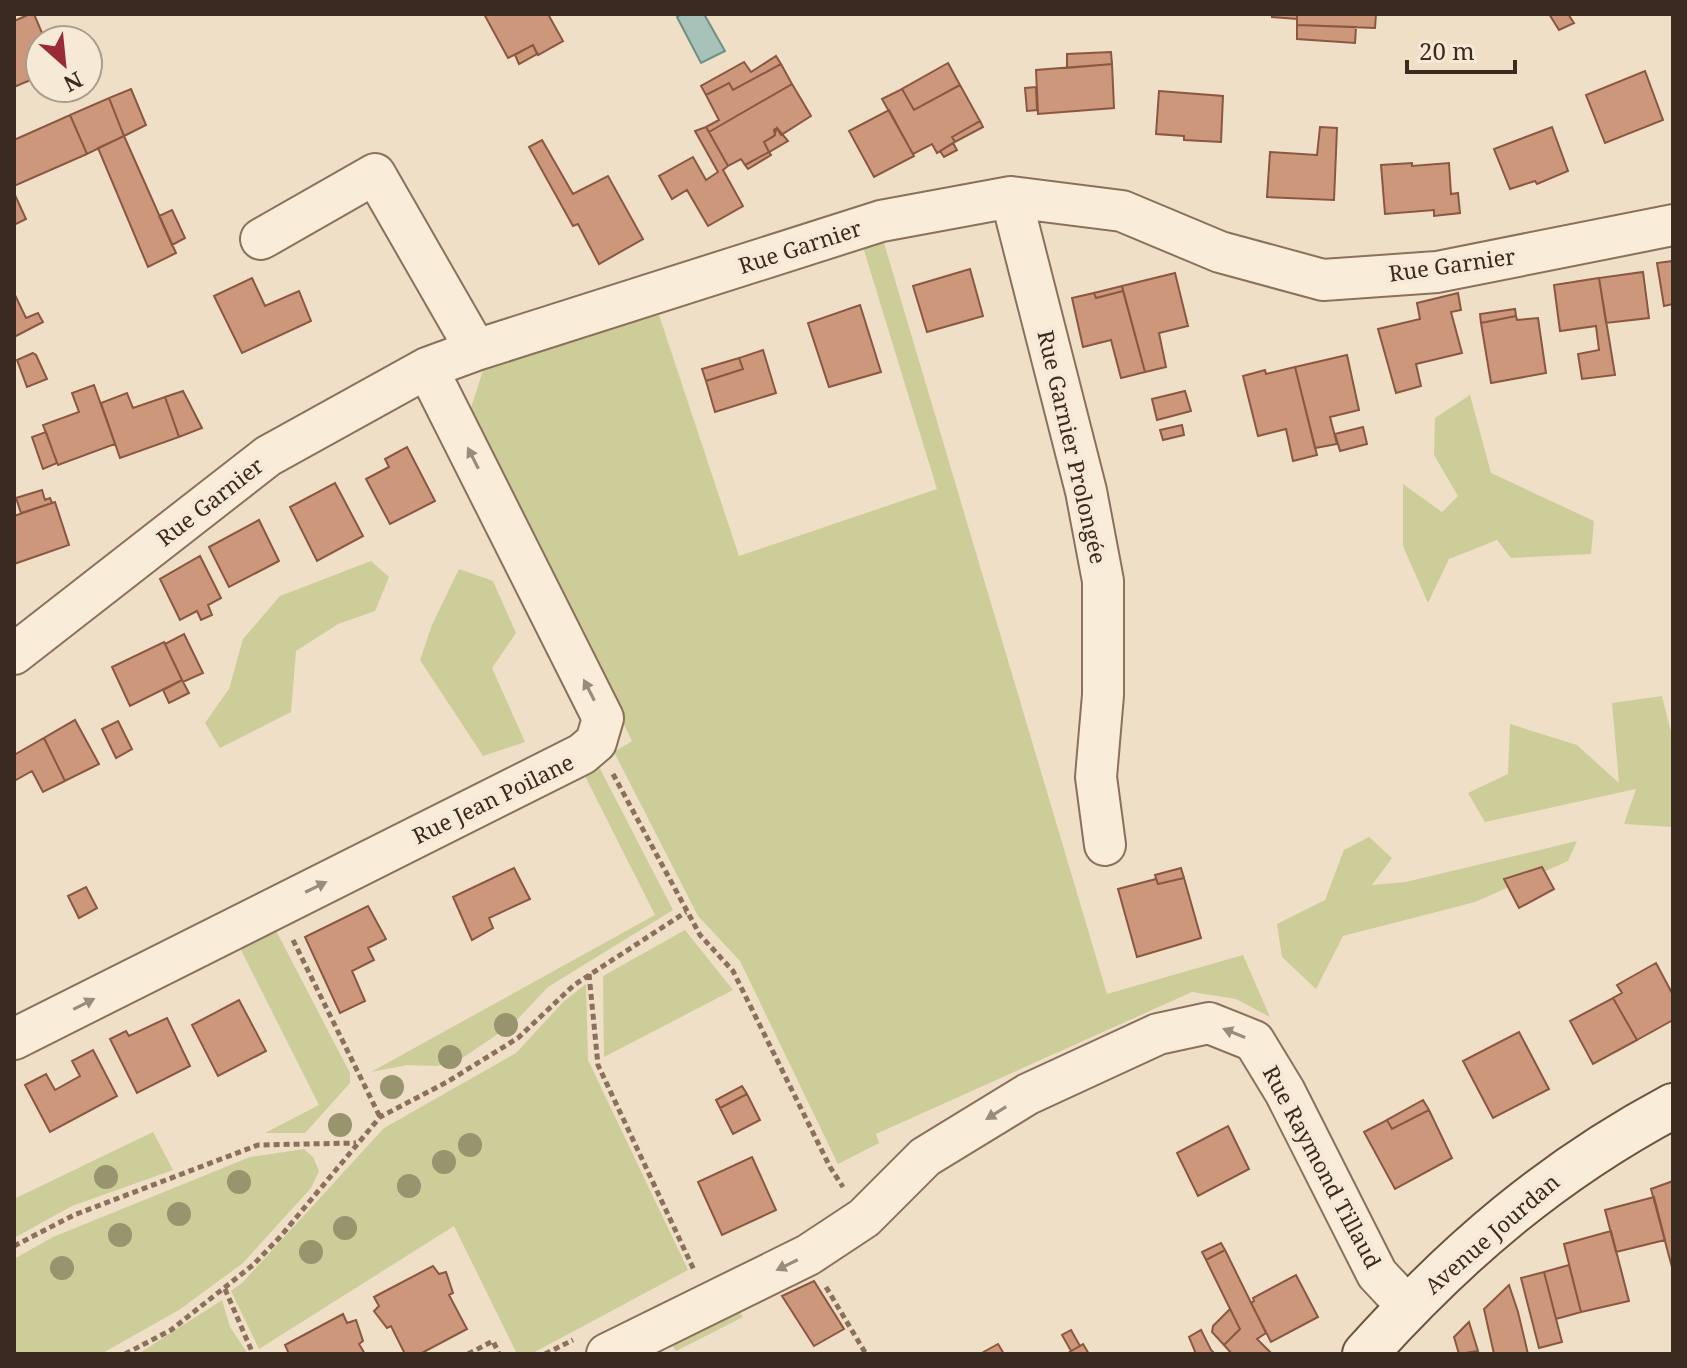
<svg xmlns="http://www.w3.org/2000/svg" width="1687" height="1368" font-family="'Noto Serif',serif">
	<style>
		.green { fill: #cccd99 }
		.water { fill: #a7c2b8; stroke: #6e9185; stroke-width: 2 }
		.building { fill: #cd977c; stroke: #8a5741; stroke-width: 2 }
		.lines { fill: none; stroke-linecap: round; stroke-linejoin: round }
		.street-casing { stroke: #8b705b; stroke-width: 44 }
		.secondary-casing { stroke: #6d523e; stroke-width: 48 }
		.path { stroke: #8b705b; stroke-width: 5; stroke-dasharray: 6 4; stroke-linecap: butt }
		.street { stroke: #f9edda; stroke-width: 40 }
		.secondary { stroke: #f9edda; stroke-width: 44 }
		.tree { fill: #97946e }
		.oneway { fill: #9a8c7c }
		.labels { text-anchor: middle; stroke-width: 8; stroke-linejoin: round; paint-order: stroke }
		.street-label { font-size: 22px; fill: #3b2a1f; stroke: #f6ead6 }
	</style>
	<rect width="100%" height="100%" fill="#efdfc6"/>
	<path class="green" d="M884,243L1107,994L1243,955L1270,1017L1236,999L1192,992L876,1134L879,1143L838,1164L740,961L698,916L614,752L632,741L470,411L485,364L659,315L739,556L937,489L863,247Z
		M1470,395L1491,473L1594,521L1591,554L1511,558L1497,540L1449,559L1428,603L1403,546V484L1442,512L1458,496L1434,455L1435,418Z
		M371,561L389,577L375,611L338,624L296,651L291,712L220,748L205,723L229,689L243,639L280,596Z
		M459,569L493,581L516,633L492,668L525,742L483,756L420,660L432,625Z
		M1662,696L1673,740V827L1624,824L1636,789L1485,822L1468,793L1508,774L1510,724L1577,745L1619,783L1612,703Z
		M596,761L673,910L548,987L514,1023L458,1061L436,1066L408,1065L371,1072L655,915L581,768Z
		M1369,837L1392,858L1372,885L1406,882L1577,841L1568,861L1475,902L1343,936L1316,989L1282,957L1277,924L1325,900L1344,850Z
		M272,923L350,1073V1083L305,1133H265L319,1105L237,942Z
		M685,930L733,990L604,1057L603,976Z
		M586,984L588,1060L688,1270L531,1354H517L454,1226L259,1349L231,1291L242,1283L384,1128L516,1053L564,1001Z
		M153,1132L173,1170L72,1206L14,1238V1199Z
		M304,1149L313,1157L319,1171L311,1188L243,1263L179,1310L101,1354H14V1259L53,1237L250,1157Z
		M732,1299L743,1317L676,1351L665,1334Z
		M222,1300L230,1327L248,1354H138Z"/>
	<path class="water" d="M682,14H704L725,51L701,63L677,17Z"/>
	<path class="building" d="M30,14H34L45,40H40V76L14,87V21Z
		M484,14H548L563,41L538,55L533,45L508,58Z
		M1272,14H1297V19L1272,17Z
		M1297,14H1376L1375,28L1297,25Z
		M1549,14H1568L1574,23L1559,30Z
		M1297,25L1356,27L1355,43L1297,39Z
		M533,45L537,54L519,64L515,55Z
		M1111,52L1112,64L1067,68V54Z
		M776,56L781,64L733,90L729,83L706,95L701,86L744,62L751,72Z
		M948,63L960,85L914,110L902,89Z
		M781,64L792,84L709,132L706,127L719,120L706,95L729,83L733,90Z
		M1112,64L1114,108L1038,114L1036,70Z
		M1645,71L1663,120L1605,143L1586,95Z
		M792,84L811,116L781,135L777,128L774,130L775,135L764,142L769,152L745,165L741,159L728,166L709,132Z
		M960,85L980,121L952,137L955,142L937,153L932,144L913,154L882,99L902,89L914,110Z
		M1036,87L1037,110L1027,111L1025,88Z
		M131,89L146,125L124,136L109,98Z
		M1159,91L1223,96L1221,142L1184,140V136L1156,134Z
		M109,98L124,136L87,154L70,115Z
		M889,110L914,156L874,177L849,131Z
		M70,115L87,154L14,186V140Z
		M980,121L983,127L955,142L952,137Z
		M706,127L728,166L723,170L743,206L708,226L687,190L672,199L659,176L693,157L706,180L718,172L695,131Z
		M1320,127L1337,128L1334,200L1267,197L1270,152L1317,155Z
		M1552,127L1568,171L1537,184L1535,181L1510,189L1494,149Z
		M777,128L788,141L769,152L764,142L774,136Z
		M124,136L176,253L148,267L98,148Z
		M542,140L573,194L608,176L643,239L599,264L578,224L573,226L529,147Z
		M953,143L957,150L944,157L940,151Z
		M769,152L771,155L748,169L745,165Z
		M1412,163V166L1449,163L1451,194L1458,193L1460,213L1434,216V210L1385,214L1381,165Z
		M14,193L26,219L14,225Z
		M172,210L185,238L172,245L159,216Z
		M1673,261V304L1664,306L1657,263Z
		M970,269L983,316L927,332L913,286Z
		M1643,272L1649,318L1606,323L1599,278Z
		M1175,273L1188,326L1159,333L1166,367L1145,372L1122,286Z
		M252,278L265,306L299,291L311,321L242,353L214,296Z
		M1599,278L1615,375L1582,379L1578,354L1599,350L1596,326L1560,331L1554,285Z
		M1122,286L1123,291L1096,298L1094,293Z
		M1123,291L1145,372L1121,378L1111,340L1083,347L1072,298L1094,293L1096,298Z
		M14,293L26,318L38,313L43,322L14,337Z
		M1458,293L1461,310L1451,312L1462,353L1416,364L1421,386L1396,393L1378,329L1420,319L1417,303Z
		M860,305L881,372L829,387L808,323Z
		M1515,309L1516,316L1481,323L1480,314Z
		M1516,316L1517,320L1538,318L1546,373L1491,383L1481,323Z
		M763,350L776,393L715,412L706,381L743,369L739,358Z
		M33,353L36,355L47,379L27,387L17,360Z
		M1347,355L1359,410L1330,417L1337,444L1315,448L1295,367Z
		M739,358L743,369L706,381L702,369Z
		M1295,367L1317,455L1293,461L1286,429L1258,436L1243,376L1265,370L1266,374Z
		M94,385L115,444L58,465L43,425L79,412L72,393Z
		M183,391L202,428L179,437L165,397Z
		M1185,391L1191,411L1157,420L1152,399Z
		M127,393L133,408L165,397L179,437L120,458L101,403Z
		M1182,425L1184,435L1163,440L1160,430Z
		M1363,427L1367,444L1340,451L1335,434Z
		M46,432L57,463L43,469L32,437Z
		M407,447L435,501L390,524L366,479L389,467L385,459Z
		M335,483L363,536L317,561L290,507Z
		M42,490L45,500L50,498L52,503L21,513L16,498Z
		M55,502L69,545L14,564V516Z
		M259,520L279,561L229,587L209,547Z
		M200,556L221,598L208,605L212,615L201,620L197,611L180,620L160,579Z
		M184,634L203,673L183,682L165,644Z
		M164,642L182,680L130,706L112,667Z
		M182,680L189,693L169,703L163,690Z
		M75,720L99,764L65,781L44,738Z
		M118,721L132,749L116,758L102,729Z
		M44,738L65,781L43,792L32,771L14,781V755Z
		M1542,867L1554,889L1519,908L1504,879Z
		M514,868L530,899L489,918L493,928L472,940L453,897Z
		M1181,868L1184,878L1158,884L1155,875Z
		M1184,878L1201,938L1137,957L1118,889L1156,879L1158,884Z
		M86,887L97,908L79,918L68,896Z
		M368,906L386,939L368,948L374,960L352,971L365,1001L340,1013L305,937Z
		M1656,963L1673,995V1020L1637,1040L1613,998L1622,993L1617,985Z
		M1613,998L1637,1040L1593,1064L1570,1021Z
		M239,1000L266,1051L218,1076L192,1025Z
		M167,1018L190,1066L137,1093L110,1039L126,1031L129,1036Z
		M1519,1032L1549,1089L1493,1118L1463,1061Z
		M93,1050L117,1096L50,1132L25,1085L46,1074L55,1090L80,1076L72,1061Z
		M742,1086L747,1094L720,1108L716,1100Z
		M747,1094L760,1120L733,1134L720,1108Z
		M1423,1100L1429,1110L1392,1129L1387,1120Z
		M1429,1110L1452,1158L1395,1189L1364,1132L1387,1120L1392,1129Z
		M1228,1126L1249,1169L1198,1196L1177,1153Z
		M752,1157L776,1210L722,1235L698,1182Z
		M1673,1181V1271L1651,1189Z
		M1654,1197L1665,1240L1616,1252L1605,1210Z
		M1611,1231L1629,1301L1581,1312L1564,1244Z
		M1221,1243L1225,1250L1206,1260L1202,1252Z
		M1225,1250L1266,1333L1257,1339L1272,1354H1232L1224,1345L1240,1329L1206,1260Z
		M1569,1265L1581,1312L1556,1319L1544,1272Z
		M433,1266L439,1274L446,1272L453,1293L449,1295L467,1329L420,1354H405L391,1326L387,1328L374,1311L379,1306L374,1297Z
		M1544,1272L1562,1342L1539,1348L1521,1278Z
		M1296,1275L1318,1317L1271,1342L1251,1303L1254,1301L1253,1298Z
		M814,1281L844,1329L814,1346L782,1296Z
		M1509,1285L1518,1312L1528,1354H1494L1484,1309Z
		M1230,1309L1240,1329L1224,1345L1212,1332L1213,1326Z
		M343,1314L347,1323L356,1320L363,1341L359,1344L365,1354H289L285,1345Z
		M1469,1322L1478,1351L1459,1354L1454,1337Z
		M1071,1330L1080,1346L1071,1351L1062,1335Z
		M1201,1330L1211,1350L1215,1354H1196L1189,1337Z
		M998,1344L1004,1354H980Z
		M1083,1344L1089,1354H1068V1353Z"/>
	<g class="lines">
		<g class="street-casing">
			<path id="street" d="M1011,197L1086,491L1103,581V695L1096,777L1105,845
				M261,239L375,174L476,350
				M14,654L268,456L427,368L476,350L881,221L1011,197L1122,211L1220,252L1323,280L1437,272L1673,225
				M14,1039L582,754L596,742L603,718L427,368
				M607,1354L808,1255L864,1218L925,1157L1028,1094L1158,1034L1209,1023L1254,1041L1285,1092L1377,1274L1408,1307"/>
		</g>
		<g class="secondary-casing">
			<path id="secondary" d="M1365,1354C1457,1252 1551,1171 1673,1106"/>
		</g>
		<path class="path" d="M613,774L700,935L733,971L830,1167L843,1187
			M293,940L380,1117
			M589,974L598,1065L694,1270
			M14,1246L74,1215L258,1145L356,1143
			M826,1287L866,1354
			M225,1289L253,1354
			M125,1354L171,1330L253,1265L280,1237L380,1117L447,1082L518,1038L574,985L686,912
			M468,1354L493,1341L499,1354
			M545,1354L573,1340"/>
		<use href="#street" class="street"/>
		<use href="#secondary" class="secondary"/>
	</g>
	<g class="tree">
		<circle cx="506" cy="1025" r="12"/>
		<circle cx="450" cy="1057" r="12"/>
		<circle cx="392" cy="1087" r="12"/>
		<circle cx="340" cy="1125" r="12"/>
		<circle cx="470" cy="1145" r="12"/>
		<circle cx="444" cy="1162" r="12"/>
		<circle cx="106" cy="1177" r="12"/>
		<circle cx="239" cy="1182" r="12"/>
		<circle cx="409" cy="1186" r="12"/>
		<circle cx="179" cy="1214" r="12"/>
		<circle cx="345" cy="1228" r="12"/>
		<circle cx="120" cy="1235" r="12"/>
		<circle cx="311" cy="1252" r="12"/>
		<circle cx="62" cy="1268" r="12"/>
	</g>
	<defs><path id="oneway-solid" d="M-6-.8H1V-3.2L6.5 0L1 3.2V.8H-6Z" transform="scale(2)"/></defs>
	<g class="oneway">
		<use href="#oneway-solid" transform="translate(473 458) rotate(-117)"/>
		<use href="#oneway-solid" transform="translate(589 690) rotate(-117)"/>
		<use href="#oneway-solid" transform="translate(316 887) rotate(-26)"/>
		<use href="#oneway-solid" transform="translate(84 1004) rotate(-27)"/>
		<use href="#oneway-solid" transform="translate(1234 1033) rotate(-158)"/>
		<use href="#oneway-solid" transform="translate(996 1113) rotate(148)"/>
		<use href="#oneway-solid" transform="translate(787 1265) rotate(154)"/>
	</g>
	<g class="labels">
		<g class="street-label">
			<text transform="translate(800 247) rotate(-18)" y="8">Rue Garnier</text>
			<text transform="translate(1452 265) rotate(-8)" y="8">Rue Garnier</text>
			<text transform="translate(1072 447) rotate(77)" y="8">Rue Garnier Prolongée</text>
			<text transform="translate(210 502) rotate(-38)" y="8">Rue Garnier</text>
			<text transform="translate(493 799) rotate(-26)" y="8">Rue Jean Poilane</text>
			<text transform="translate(1322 1167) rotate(62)" y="8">Rue Raymond Tillaud</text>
			<text transform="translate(1492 1234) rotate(-41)" y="8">Avenue Jourdan</text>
		</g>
	</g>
	<rect width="1687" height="1368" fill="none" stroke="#3b2a1f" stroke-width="32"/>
	<g transform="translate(64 64) rotate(153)"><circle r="38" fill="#f6ead6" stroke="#ab9d8d" stroke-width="2"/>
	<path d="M0-6L14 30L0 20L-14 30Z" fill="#9a2b35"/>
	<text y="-12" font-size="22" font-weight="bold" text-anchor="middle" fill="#3b2a1f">N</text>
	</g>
	<path d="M1407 60v12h108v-12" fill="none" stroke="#3b2a1f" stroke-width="4"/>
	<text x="1419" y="60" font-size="24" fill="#3b2a1f" stroke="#f6ead6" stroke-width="6" paint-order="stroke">20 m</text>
</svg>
